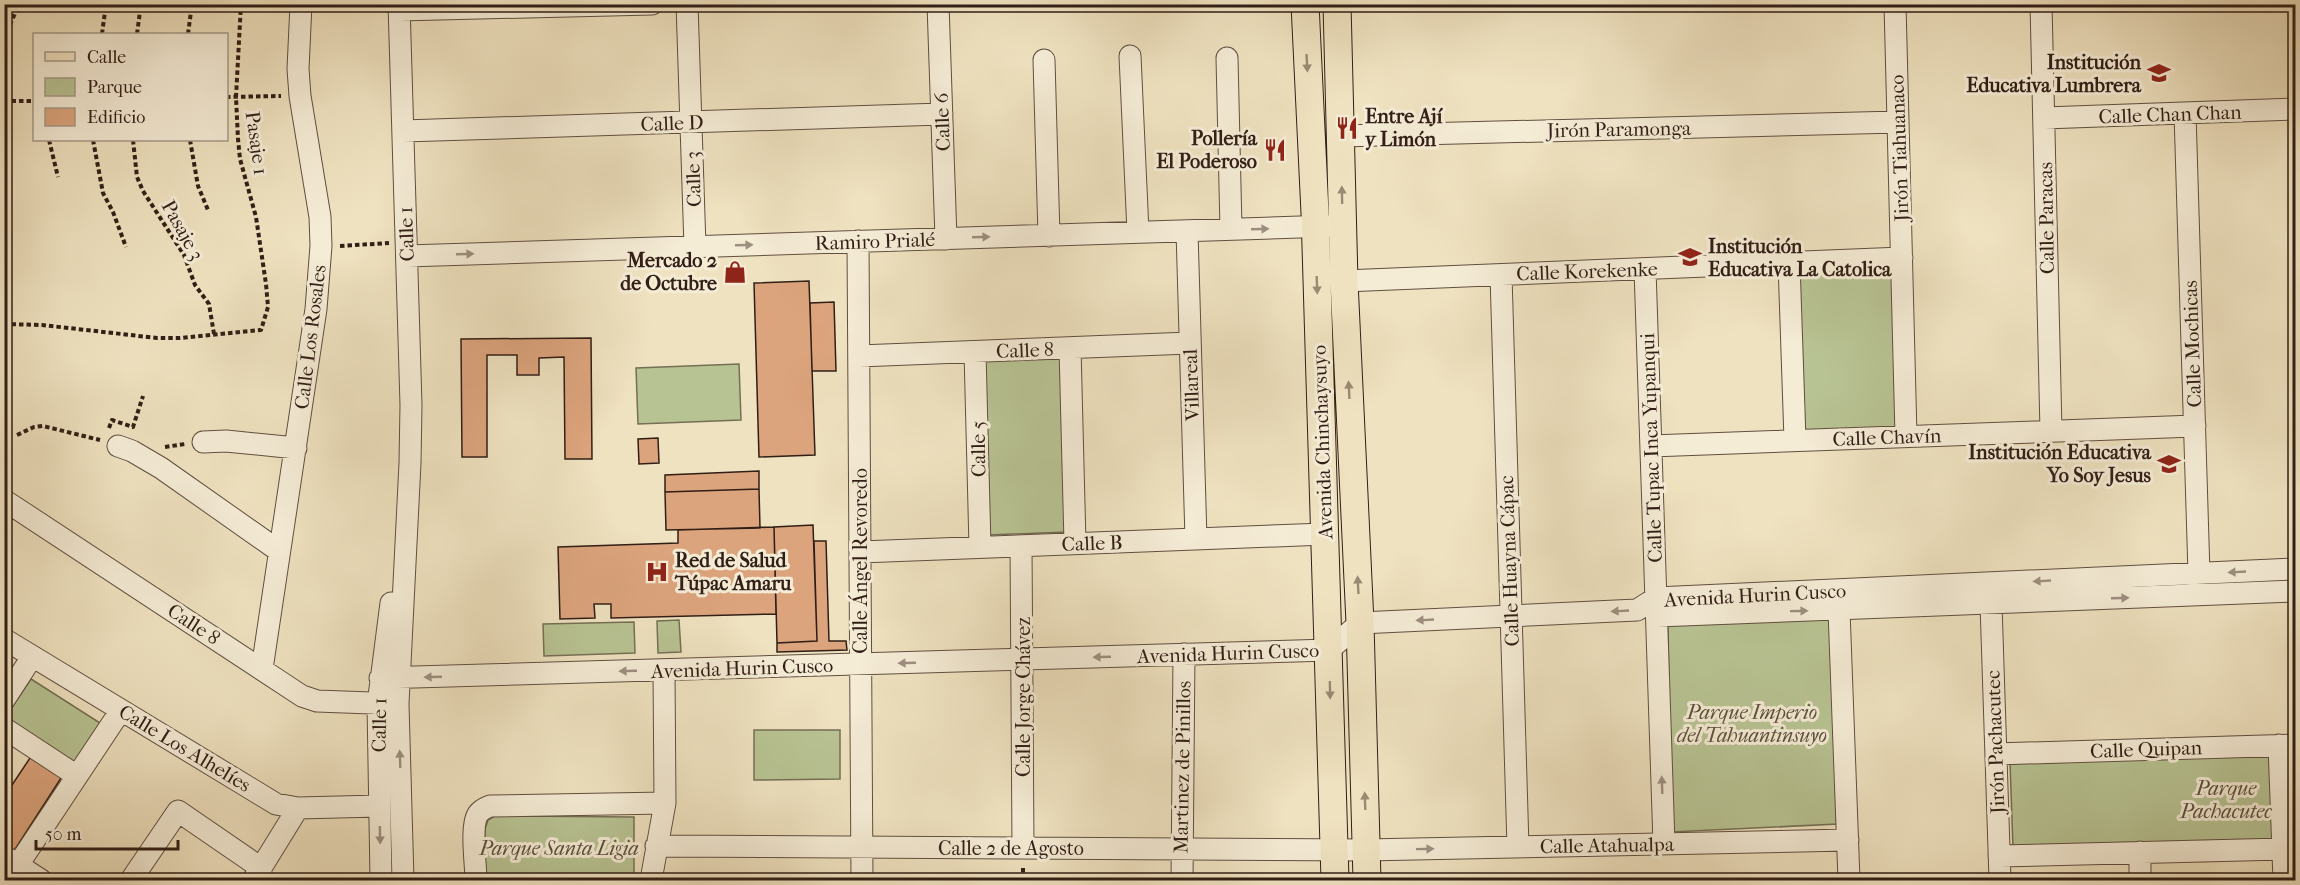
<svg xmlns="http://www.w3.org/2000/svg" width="2300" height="885" font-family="'IM FELL French Canon',serif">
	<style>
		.green { fill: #b8c393; stroke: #747054; stroke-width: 1.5 }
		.building { fill: #dca47d; stroke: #311e16; stroke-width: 1.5 }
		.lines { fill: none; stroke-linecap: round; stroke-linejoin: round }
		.minor-casing { stroke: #604f40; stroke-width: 23 }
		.major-casing { stroke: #311e16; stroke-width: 29 }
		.path { stroke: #311e16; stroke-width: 4; stroke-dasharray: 4.5 3; stroke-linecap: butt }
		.minor { stroke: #f5ecd6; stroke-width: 21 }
		.major { stroke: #efe2c0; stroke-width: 27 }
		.oneway { fill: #9a8a74 }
		.oneway2 { fill: #9d8f80 }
		.labels { text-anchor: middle; stroke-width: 6; stroke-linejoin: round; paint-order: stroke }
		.poi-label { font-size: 20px; font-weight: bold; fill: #311e16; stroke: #f5ecd6; text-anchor: end }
		.street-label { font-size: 20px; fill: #311e16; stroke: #f5ecd6 }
		.park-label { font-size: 20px; font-style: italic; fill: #5a503c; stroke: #f5ecd6 }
	</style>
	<rect width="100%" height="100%" fill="#efe2c0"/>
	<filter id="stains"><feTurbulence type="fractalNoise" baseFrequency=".00333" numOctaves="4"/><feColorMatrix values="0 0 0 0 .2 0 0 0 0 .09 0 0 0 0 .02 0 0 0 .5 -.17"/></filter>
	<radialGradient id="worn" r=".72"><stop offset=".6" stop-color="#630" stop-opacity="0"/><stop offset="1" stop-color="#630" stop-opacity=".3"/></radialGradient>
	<path class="green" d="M1897,267L1901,428L1798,431L1794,270Z
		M1062,357L1067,532L987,535L982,360Z
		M739,364L741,420L638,424L636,368Z
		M1832,616L1838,824L1671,832L1668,622Z
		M679,620L681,652L658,653L657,621Z
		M634,622L635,653L544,656L543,624Z
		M31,679L100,723L73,766L4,719Z
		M754,730H840V779L754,780Z
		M2270,755L2273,841L2013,848L2010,763Z
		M495,816L634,817V880H485V829L488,820Z"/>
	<path class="building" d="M809,281L815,455L759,457L754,283Z
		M834,302L836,371H812L810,303Z
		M591,338L592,459H565L564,357L539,358V375H517V355H487V457H462L461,339Z
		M658,438L659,463L639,464L638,439Z
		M759,471V489L665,492V475Z
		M759,489L760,528L666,530L665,492Z
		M813,525L817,641L777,643L774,527Z
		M774,527L776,614L611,618V604H594L595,618L560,619L558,547L678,543V530Z
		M814,541H826L829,641H846L847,650L777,652V643L817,641Z
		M32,755L63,775L14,851L4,845V797Z"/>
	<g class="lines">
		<g class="minor-casing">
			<path id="minor" d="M399,4L411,405L410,463L398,704L403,880
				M687,4L695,247
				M938,4L946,239
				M1895,4L1906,436
				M2041,4L2051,431
				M399,10L652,4
				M1130,56L1138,232
				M1227,58L1231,229
				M1044,60L1049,236
				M2185,113L2199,574
				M2044,118L2296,109
				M403,131L942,114
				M1341,136L1898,122
				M1187,231L1196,539
				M858,241L862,880
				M407,256L1330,226
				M1789,263L1795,440
				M1645,269L1664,844
				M1501,275L1518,847
				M1344,281L1902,258
				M1070,348L1075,543
				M975,352L980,547
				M859,356L1190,343
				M203,442L226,441L296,448
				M118,446L132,451L161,468L279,551
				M1651,446L2195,426
				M4,500L302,696L317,701L398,704
				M1021,546L1023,848
				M860,552L1325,534
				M1991,604L2000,880
				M1839,610L1849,880
				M1657,616L2296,591
				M4,639L276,804L298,808L379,806
				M262,669L316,309L321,246L320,217L300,96L298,69L301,4
				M380,678L1329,650L1360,623L1637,610L1656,598L2296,569
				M4,700L32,657
				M4,728L77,776
				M2279,745L2284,880
				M1996,754L2296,745
				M656,846L1366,850L1848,840
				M2140,852V880
				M4,856L41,880
				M1999,856L2283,849
				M8,880L121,710
				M131,880L178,811L261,868L253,880
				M261,880V868L298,808
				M381,880L378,704L391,603
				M476,880C476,865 470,826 478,814C481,810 485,808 490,806L665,803
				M651,880L665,803L664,670
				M1182,880L1184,654"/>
		</g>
		<g class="major-casing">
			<path id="major" d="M1305,4L1315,213L1335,880
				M1337,4L1344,281L1360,623L1367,880"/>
		</g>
		<path class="path" d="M102,34L106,4
			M137,34L141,4
			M188,34L192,4
			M4,39L19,4
			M226,97L281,96
			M4,101H34
			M49,140L58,177
			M93,140L103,193L113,212L126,247
			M133,140L137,177L143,191L184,255L195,285L209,304L214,334
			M190,140L198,186L208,210
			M340,246L389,243
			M4,324L42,325L157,338H180L261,330L268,307L266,284L256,217L240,159L238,139L236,97L241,4
			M109,428L112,420L133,427L143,396
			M17,435L34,427L43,426L100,440
			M165,447L185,444
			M1023,880V866"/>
		<use href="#minor" class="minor"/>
		<use href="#major" class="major"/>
	</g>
	<defs><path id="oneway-solid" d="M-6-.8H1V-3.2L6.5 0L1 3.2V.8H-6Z" transform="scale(1.5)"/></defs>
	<g class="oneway">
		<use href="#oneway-solid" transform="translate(1307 63) rotate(87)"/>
		<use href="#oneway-solid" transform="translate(1342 195) rotate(-91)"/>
		<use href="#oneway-solid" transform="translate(1317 285) rotate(88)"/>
		<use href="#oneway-solid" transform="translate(1349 390) rotate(-93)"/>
		<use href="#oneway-solid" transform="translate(1358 585) rotate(-93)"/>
		<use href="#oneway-solid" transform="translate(1330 690) rotate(89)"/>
		<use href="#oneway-solid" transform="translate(1365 801) rotate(-92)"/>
	</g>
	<g class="oneway2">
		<use href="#oneway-solid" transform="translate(1260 229) rotate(-2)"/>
		<use href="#oneway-solid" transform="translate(981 237) rotate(-2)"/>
		<use href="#oneway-solid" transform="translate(744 245) rotate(-2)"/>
		<use href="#oneway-solid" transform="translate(465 254) rotate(-2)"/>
		<use href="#oneway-solid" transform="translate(2237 572) rotate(177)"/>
		<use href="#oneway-solid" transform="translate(2042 581) rotate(177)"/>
		<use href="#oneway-solid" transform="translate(2120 598) rotate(-2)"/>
		<use href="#oneway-solid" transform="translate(1620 611) rotate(177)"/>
		<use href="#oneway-solid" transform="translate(1799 611) rotate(-1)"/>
		<use href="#oneway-solid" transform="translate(1425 620) rotate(177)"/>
		<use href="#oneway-solid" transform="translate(1102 657) rotate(178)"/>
		<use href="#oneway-solid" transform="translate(907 663) rotate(178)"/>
		<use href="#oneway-solid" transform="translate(628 671) rotate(178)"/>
		<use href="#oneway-solid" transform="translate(433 677) rotate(178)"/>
		<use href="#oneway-solid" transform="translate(400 759) rotate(-92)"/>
		<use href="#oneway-solid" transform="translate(1662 785) rotate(-92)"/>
		<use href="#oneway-solid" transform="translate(380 835) rotate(89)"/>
		<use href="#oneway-solid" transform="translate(1425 849) rotate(-1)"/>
	</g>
	<defs>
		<g id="school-bare" transform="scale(1.8)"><path d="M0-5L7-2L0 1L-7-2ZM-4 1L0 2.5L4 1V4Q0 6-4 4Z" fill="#8f2418" stroke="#f5ecd6" stroke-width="2.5" paint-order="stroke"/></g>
		<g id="restaurant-bare" transform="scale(1.8)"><path d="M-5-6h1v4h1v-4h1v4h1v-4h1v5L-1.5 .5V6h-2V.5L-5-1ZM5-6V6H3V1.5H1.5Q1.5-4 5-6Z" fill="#8f2418" stroke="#f5ecd6" stroke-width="2.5" paint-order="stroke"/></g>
		<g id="shop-bare" transform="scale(1.8)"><path d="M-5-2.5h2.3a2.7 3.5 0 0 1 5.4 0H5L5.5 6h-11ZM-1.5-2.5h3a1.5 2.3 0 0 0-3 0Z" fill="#8f2418" stroke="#f5ecd6" stroke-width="2.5" paint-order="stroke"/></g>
		<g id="hospital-bare" transform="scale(1.8)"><path d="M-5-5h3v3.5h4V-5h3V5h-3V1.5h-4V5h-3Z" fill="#8f2418" stroke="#f5ecd6" stroke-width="2.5" paint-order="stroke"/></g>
	</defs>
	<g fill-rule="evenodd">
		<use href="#school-bare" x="2159" y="73"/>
		<use href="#restaurant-bare" x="1347" y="128"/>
		<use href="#restaurant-bare" x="1275" y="150"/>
		<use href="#school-bare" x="1690" y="257"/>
		<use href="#shop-bare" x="735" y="272"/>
		<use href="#school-bare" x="2169" y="464"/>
		<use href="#hospital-bare" x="657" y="572"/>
	</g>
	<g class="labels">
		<g class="poi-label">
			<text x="2141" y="69">Institución<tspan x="2141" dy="23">Educativa Lumbrera</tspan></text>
			<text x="1365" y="123" text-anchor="start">Entre Ají<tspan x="1365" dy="23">y Limón</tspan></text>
			<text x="1257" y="145">Pollería<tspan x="1257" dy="23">El Poderoso</tspan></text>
			<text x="1708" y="253" text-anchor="start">Institución<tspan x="1708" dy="23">Educativa La Catolica</tspan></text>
			<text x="717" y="267">Mercado 2<tspan x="717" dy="23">de Octubre</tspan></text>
			<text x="2151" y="459">Institución Educativa<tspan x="2151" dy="23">Yo Soy Jesus</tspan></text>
			<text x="675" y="567" text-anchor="start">Red de Salud<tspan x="675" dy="23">Túpac Amaru</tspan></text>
		</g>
		<g class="street-label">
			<text transform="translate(2170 114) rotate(-2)" y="7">Calle Chan Chan</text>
			<text transform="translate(942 122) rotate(-92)" y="7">Calle 6</text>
			<text transform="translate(672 123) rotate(-2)" y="7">Calle D</text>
			<text transform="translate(1619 129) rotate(-1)" y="7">Jirón Paramonga</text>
			<text transform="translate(257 143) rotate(82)" y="7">Pasaje 1</text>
			<text transform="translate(1899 148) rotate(-92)" y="7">Jirón Tiahuanaco</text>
			<text transform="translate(693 179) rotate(-92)" y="7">Calle 3</text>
			<text transform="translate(2046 218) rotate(-91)" y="7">Calle Paracas</text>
			<text transform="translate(183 230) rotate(61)" y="7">Pasaje 3</text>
			<text transform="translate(406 234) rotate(-92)" y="7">Calle 1</text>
			<text transform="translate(875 241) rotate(-2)" y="7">Ramiro Prialé</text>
			<text transform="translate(1587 271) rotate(-2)" y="7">Calle Korekenke</text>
			<text transform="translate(310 337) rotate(-83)" y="7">Calle Los Rosales</text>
			<text transform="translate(2192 344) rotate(-92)" y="7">Calle Mochicas</text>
			<text transform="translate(1025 350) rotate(-2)" y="7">Calle 8</text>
			<text transform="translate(1191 385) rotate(-92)" y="7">Villareal</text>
			<text transform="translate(1887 437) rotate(-2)" y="7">Calle Chavín</text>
			<text transform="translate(1322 442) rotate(-92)" y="7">Avenida Chinchaysuyo</text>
			<text transform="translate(1651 448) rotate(-92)" y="7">Calle Tupac Inca Yupanqui</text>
			<text transform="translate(978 449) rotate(-91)" y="7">Calle 5</text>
			<text transform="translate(1092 543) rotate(-2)" y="7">Calle B</text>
			<text transform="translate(860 561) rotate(-90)" y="7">Calle Ángel Revoredo</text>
			<text transform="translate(1509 561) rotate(-92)" y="7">Calle Huayna Cápac</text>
			<text transform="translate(1755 595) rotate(-3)" y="7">Avenida Hurin Cusco</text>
			<text transform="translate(194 624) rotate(33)" y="7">Calle 8</text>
			<text transform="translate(1228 653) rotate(-2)" y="7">Avenida Hurin Cusco</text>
			<text transform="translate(742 668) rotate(-2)" y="7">Avenida Hurin Cusco</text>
			<text transform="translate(1023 697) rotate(-90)" y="7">Calle Jorge Chávez</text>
			<text transform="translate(379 725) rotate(-89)" y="7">Calle 1</text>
			<text transform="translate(1995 742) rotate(-92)" y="7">Jirón Pachacutec</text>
			<text transform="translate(185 748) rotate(31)" y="7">Calle Los Alhelíes</text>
			<text transform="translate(2146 749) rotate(-2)" y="7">Calle Quipan</text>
			<text transform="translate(1182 767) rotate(-89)" y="7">Martinez de Pinillos</text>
			<text transform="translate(1607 845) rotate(-1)" y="7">Calle Atahualpa</text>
			<text x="1011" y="855">Calle 2 de Agosto</text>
		</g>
		<g class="park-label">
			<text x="1752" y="719">Parque Imperio<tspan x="1752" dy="23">del Tahuantinsuyo</tspan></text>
			<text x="2226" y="795">Parque<tspan x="2226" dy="23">Pachacutec</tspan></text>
			<text x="559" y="855">Parque Santa Ligia</text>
		</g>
	</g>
	<rect width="2300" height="885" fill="none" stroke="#efe2c0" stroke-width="24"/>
	<rect x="6" y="6" width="2288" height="873" fill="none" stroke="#311e16" stroke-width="3"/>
	<rect x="12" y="12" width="2276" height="861" fill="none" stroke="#311e16" stroke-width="1.5"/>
	<rect x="33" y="33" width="195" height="108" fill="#f5ecd6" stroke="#a79a89" stroke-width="1.5"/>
	<rect x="45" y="52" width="30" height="9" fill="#efe2c0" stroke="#a79a89" stroke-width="1.5"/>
	<text x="87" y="63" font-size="18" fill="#311e16">Calle</text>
	<rect x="45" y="78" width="30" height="18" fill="#b8c393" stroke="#a79a89" stroke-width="1.5"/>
	<text x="87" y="93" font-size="18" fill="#311e16">Parque</text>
	<rect x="45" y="108" width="30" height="18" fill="#dca47d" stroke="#a79a89" stroke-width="1.5"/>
	<text x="87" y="123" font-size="18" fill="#311e16">Edificio</text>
	<path d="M36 840v9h142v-9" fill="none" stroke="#311e16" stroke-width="3"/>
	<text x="45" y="840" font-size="18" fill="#311e16" stroke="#f5ecd6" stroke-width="4.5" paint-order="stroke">50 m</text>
	<rect width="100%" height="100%" filter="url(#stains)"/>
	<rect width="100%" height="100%" fill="url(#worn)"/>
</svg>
